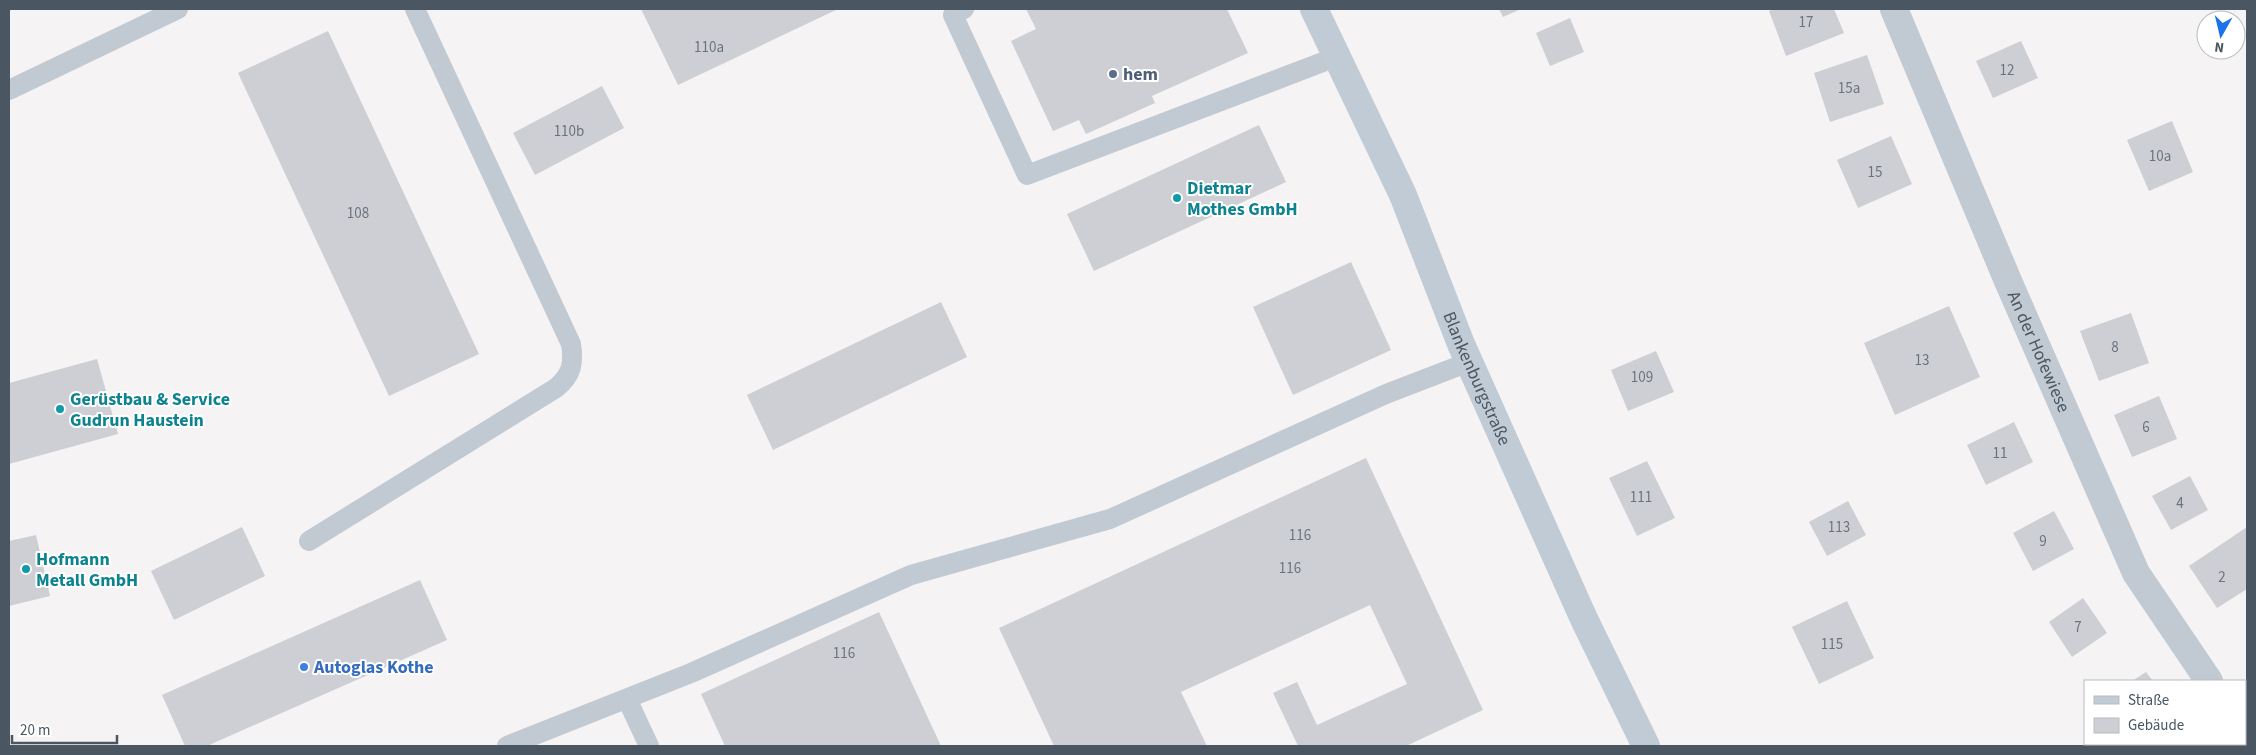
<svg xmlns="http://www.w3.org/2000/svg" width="2256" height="755" font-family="'Source Sans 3',sans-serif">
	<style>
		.building { fill: #cdcfd5 }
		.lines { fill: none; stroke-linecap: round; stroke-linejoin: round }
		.service { stroke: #c1cad2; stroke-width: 20 }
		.minor { stroke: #c1cad2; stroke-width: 28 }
		.secondary { stroke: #c1cbd6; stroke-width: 28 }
		.service-dot { fill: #5c6f8a; stroke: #fff; stroke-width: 2 }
		.culture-dot { fill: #0f9aa8; stroke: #fff; stroke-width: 2 }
		.shop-dot { fill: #3f7fe0; stroke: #fff; stroke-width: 2 }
		.labels { text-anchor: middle; stroke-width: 4; stroke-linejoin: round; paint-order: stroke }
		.number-label { font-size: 15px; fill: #6b747e }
		.service-label { font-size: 18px; font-weight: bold; fill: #4e5e75; stroke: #fff; text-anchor: start }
		.culture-label { font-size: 18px; font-weight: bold; fill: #0d838f; stroke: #fff; text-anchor: start }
		.street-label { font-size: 18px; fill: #4a5661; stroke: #fff }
		.shop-label { font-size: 18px; font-weight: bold; fill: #366cbe; stroke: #fff; text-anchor: start }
	</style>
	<rect width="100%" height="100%" fill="#f5f3f3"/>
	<path class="building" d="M641,9H838L678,85Z
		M1026,9H1227L1248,53L1152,96L1155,103L1086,134L1079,120L1053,131L1011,41L1036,29Z
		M1499,9H1521L1503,17Z
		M1774,9H1834L1844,33L1786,56L1769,11Z
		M1570,18L1584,52L1550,66L1536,33Z
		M328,31L479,354L389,396L238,73Z
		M2021,41L2038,78L1993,98L1976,61Z
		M1867,55L1884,104L1830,122L1814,73Z
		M602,86L624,128L535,175L513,133Z
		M2172,121L2193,172L2149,191L2127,140Z
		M1259,125L1286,182L1094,271L1067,214Z
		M1891,136L1912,184L1858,208L1837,160Z
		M1351,262L1391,350L1293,395L1253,307Z
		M941,302L967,357L773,450L747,395Z
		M1949,306L1980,377L1895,415L1864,343Z
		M2131,313L2149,363L2099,381L2080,331Z
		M1656,351L1674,392L1628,411L1611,370Z
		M97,359L118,434L9,464V383Z
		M2159,396L2177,439L2132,457L2114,415Z
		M2014,422L2033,462L1986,485L1967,445Z
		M1366,458L1483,710L1406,746H1298L1273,693L1297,682L1317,725L1407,684L1370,605L1181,692L1207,746H1054L999,628Z
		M1647,461L1675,518L1637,536L1609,478Z
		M2190,476L2208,510L2171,530L2152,496Z
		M1848,501L1866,535L1827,556L1809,522Z
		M2054,511L2074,549L2033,571L2013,533Z
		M242,527L265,576L174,620L151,571Z
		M2247,527V589L2217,608L2189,566Z
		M36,535L50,596L9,606V541Z
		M420,580L447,640L207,746H185L162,695Z
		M2083,598L2107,633L2072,657L2049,622Z
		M1847,601L1874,658L1819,684L1792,627Z
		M879,612L941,746H725L701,694Z
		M2146,672L2153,681H2132Z"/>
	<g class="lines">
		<path class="service" d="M964,9L953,15L1027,175L1336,57
			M9,90L178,9
			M309,541L556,388C572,375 574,363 571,344L415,9
			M627,699L649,746
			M507,746L691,673L911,575L1110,519L1386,394L1469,362"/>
		<g class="minor">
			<path id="s1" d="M1894,9L2008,281L2136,573L2209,681"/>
			<path d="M2245,734L2247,737"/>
		</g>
		<path class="secondary" id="s2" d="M1314,9L1403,195L1461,344L1584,619L1646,746"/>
	</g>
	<circle class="service-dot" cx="1113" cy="74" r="5"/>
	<g class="culture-dot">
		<circle cx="1177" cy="198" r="5"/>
		<circle cx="60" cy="409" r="5"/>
		<circle cx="26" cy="569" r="5"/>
	</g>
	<circle class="shop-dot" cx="304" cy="667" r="5"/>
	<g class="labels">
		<g class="number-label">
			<text x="1806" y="27">17</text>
			<text x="709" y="52">110a</text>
			<text x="2007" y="75">12</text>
			<text x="1849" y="93">15a</text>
			<text x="569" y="136">110b</text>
			<text x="2160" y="161">10a</text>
			<text x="1875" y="177">15</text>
			<text x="358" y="218">108</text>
			<text x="2115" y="352">8</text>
			<text x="1922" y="365">13</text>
			<text x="1642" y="382">109</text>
			<text x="2146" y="432">6</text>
			<text x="2000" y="458">11</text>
			<text x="1641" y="502">111</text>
			<text x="2180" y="508">4</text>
			<text x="1839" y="532">113</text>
			<text x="1300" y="540">116</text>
			<text x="2043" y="546">9</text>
			<text x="1290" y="573">116</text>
			<text x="2222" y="582">2</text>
			<text x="2078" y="632">7</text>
			<text x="1832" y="649">115</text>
			<text x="844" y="658">116</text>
		</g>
		<g class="service-label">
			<text x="1123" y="80">hem</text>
		</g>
		<g class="culture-label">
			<text x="1187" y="194">Dietmar<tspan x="1187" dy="21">Mothes GmbH</tspan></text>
			<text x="70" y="405">Gerüstbau &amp; Service<tspan x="70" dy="21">Gudrun Haustein</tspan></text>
			<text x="36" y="565">Hofmann<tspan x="36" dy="21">Metall GmbH</tspan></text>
		</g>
		<g class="street-label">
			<text dy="6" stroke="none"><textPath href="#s1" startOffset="372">An der Hofewiese</textPath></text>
			<text dy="6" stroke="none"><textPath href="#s2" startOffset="404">Blankenburgstraße</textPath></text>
		</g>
		<g class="shop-label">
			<text x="314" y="673">Autoglas Kothe</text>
		</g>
	</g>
	<rect width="2256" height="755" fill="none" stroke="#4a5661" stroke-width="20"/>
	<rect x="2084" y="680" width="162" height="65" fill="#ffffff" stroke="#b7bbc0"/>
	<rect x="2094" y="696" width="25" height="8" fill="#c1cbd6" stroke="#b7bbc0"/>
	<text x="2128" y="705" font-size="15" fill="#4a5661">Straße</text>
	<rect x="2094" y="718" width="25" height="15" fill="#cdcfd5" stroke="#b7bbc0"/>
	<text x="2128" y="730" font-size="15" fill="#4a5661">Gebäude</text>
	<g transform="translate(2221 35) rotate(188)"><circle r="24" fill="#ffffff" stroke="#b7bbc0"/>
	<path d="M0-4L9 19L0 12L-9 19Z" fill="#1a73e8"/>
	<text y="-8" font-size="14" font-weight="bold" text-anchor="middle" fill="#4a5661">N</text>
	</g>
	<path d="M12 735v8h105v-8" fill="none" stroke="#4a5661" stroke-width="2.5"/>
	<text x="20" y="735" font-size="15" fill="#4a5661" stroke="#ffffff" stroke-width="4" paint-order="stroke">20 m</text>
</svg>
